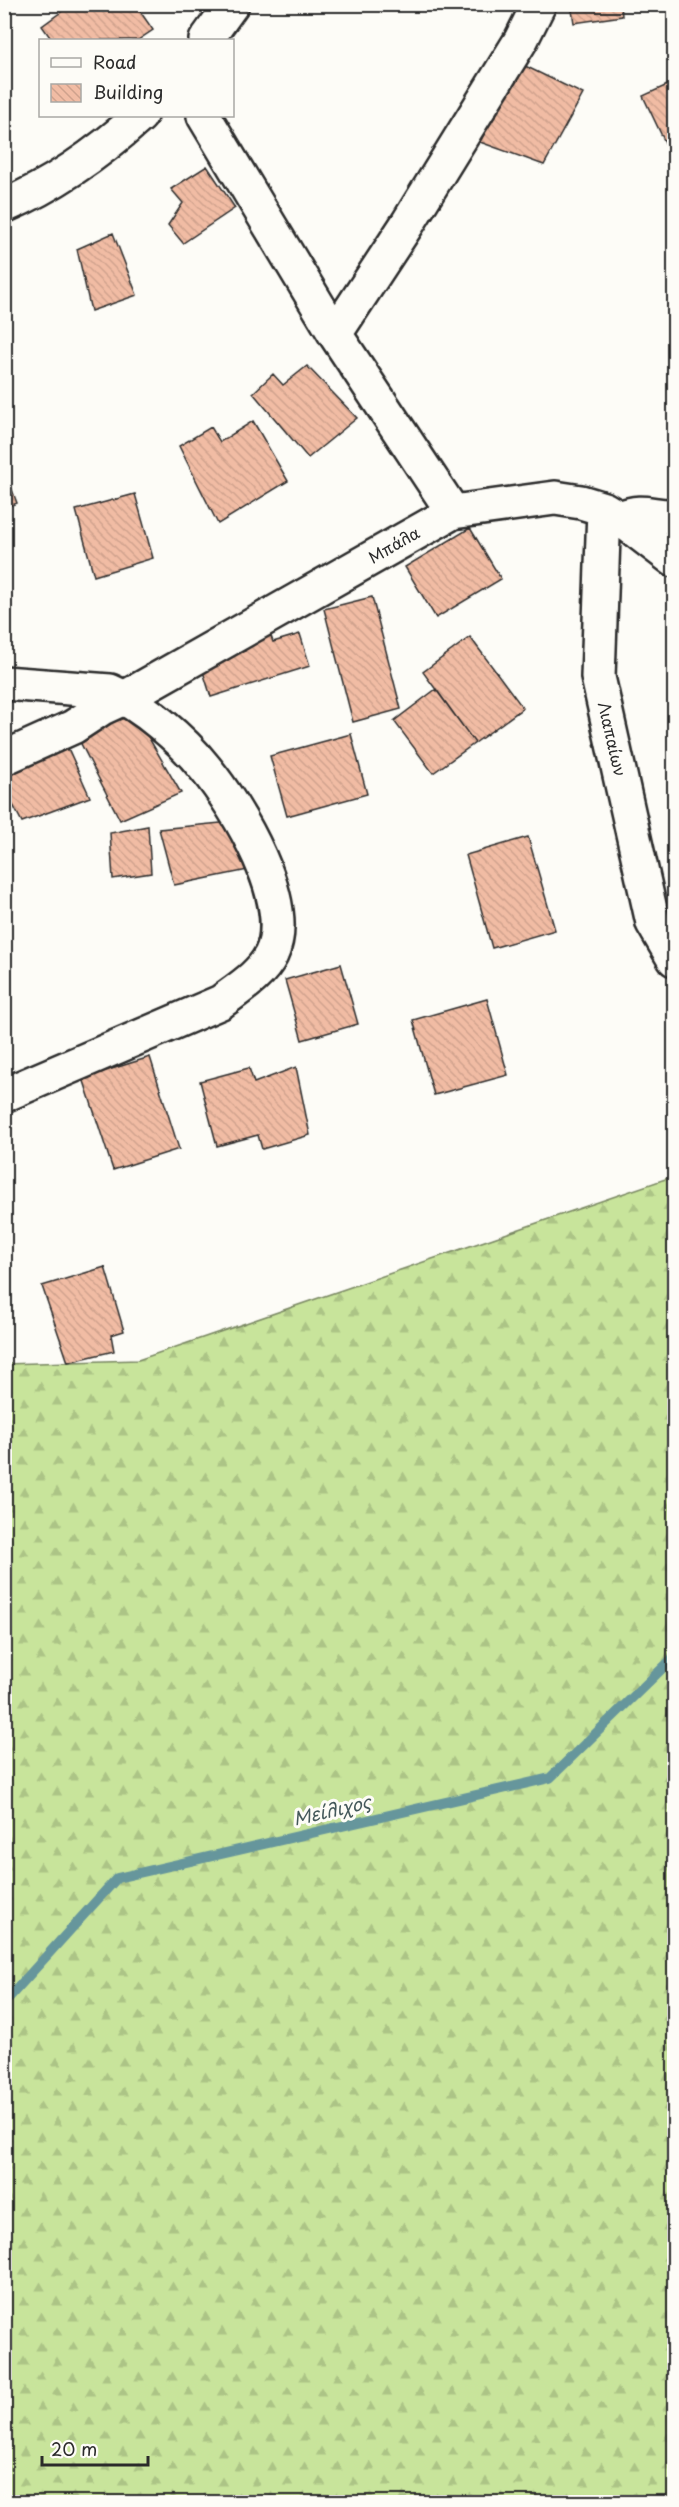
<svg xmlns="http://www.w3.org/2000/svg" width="679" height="2507" font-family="'Playpen Sans',sans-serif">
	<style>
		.forest { fill: url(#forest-firs); stroke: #7a8863; stroke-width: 1.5 }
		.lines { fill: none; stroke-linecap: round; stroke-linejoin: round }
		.stream { stroke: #66969c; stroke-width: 10 }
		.building { fill: url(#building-back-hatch); stroke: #2b2b2b; stroke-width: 1.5 }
		.minor-casing { stroke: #2b2b2b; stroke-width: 38 }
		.tertiary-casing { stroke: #2b2b2b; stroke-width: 38 }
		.minor { stroke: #fdfcf7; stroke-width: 33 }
		.tertiary { stroke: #fdfcf7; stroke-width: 33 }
		.labels { text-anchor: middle; stroke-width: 6; stroke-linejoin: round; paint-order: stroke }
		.street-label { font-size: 16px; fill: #2b2b2b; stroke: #fdfcf7 }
		.water-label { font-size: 18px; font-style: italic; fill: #44585a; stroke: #fdfcf7 }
	</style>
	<defs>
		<pattern id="forest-firs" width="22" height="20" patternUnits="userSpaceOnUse" patternTransform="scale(1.5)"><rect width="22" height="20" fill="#c8e49b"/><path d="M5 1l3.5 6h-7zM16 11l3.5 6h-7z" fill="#acc486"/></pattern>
		<pattern id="building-back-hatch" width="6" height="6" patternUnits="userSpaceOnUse" patternTransform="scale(1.5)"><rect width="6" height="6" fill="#f1bca4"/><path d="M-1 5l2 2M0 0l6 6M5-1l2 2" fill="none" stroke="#cfa28d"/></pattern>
	</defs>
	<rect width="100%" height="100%" fill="#fdfcf7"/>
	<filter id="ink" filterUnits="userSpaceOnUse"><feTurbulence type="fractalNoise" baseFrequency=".0167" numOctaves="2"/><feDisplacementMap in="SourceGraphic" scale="12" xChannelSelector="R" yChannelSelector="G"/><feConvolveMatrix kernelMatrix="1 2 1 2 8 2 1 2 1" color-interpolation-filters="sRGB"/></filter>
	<g filter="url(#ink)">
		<path class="forest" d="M674,1176V2502H5V1364L138,1360Z"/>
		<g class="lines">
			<path class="stream" d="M4,2003L117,1878L550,1778L674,1657"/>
		</g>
		<path class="building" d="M72,4H135L153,30L138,40H52L42,26Z
			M571,4H621L622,16L574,23Z
			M521,64L583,94L544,165L480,142Z
			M674,82V155L672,157L643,96Z
			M207,166L235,208L183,243L168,225L183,203L171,189Z
			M113,233L137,295L91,311L77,249Z
			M307,366L357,418L308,458L253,393L273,374L283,385Z
			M253,421L288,481L218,524L179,446L211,427L220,442Z
			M4,468L17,503L4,508Z
			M135,494L153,558L94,576L76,510Z
			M470,528L501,579L436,618L405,567Z
			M372,597L401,709L353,722L324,609Z
			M270,633L273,642L300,634L310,666L211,697L201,665L245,651L242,642Z
			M470,637L523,708L475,743L423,672Z
			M436,689L475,743L433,773L394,721Z
			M129,704L181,793L120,820L75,732Z
			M351,734L367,794L287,816L270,756Z
			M63,737L90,797L22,822L4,788V759Z
			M231,822L248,870L174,885L159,829Z
			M148,826L151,873L113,879L110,833Z
			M528,837L555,930L492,948L466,855Z
			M341,964L358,1024L302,1040L285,980Z
			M487,999L508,1075L434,1095L413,1020Z
			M150,1057L179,1149L113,1170L83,1078Z
			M296,1067L310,1135L262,1149L258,1135L217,1146L200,1081L249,1068L254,1083Z
			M105,1267L124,1331L111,1335L114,1351L68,1362L42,1286Z"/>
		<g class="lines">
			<g class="minor-casing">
				<path id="minor" d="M204,116L335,334L453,512
					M335,334L408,223L521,40L539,4
					M604,509L598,677L653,923L674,959
					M619,518C646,508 650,517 674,516
					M4,758L73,727L102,708L126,697L453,512L555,498L581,502L604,509L619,518L674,560"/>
			</g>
			<g class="tertiary-casing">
				<path id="tertiary" d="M206,40L232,4
					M4,206C54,185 100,152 140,116
					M4,683L110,691C142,705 183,740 205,768C237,807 296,903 271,955C261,975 238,989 221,1002L4,1095"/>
			</g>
			<use href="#minor" class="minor"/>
			<use href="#tertiary" class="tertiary"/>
		</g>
	</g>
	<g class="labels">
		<g class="street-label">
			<text transform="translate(394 545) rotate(-30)" y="6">Μπάλα</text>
			<text transform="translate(612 739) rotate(77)" y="6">Λιαπαίων</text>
		</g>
		<g class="water-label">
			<text transform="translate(332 1811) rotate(-13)" y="6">Μείλιχος</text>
		</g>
	</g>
	<rect width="679" height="2507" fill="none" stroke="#fdfcf7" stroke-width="24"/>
	<rect x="12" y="12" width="655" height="2483" fill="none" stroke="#2b2b2b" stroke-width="2" filter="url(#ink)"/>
	<rect x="39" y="39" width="195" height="78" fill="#fdfcf7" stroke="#a9a8a5" stroke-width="1.5"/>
	<rect x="51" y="58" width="30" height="9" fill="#fdfcf7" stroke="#a9a8a5" stroke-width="1.5"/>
	<text x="93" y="69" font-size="18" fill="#2b2b2b">Road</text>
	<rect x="51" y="84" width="30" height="18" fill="url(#building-back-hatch)" stroke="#a9a8a5" stroke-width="1.5"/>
	<text x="93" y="99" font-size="18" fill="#2b2b2b">Building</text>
	<path d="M42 2456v9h106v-9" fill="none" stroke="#2b2b2b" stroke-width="3"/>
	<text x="51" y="2456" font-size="18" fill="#2b2b2b" stroke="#fdfcf7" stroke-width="4.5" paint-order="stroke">20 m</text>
</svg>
